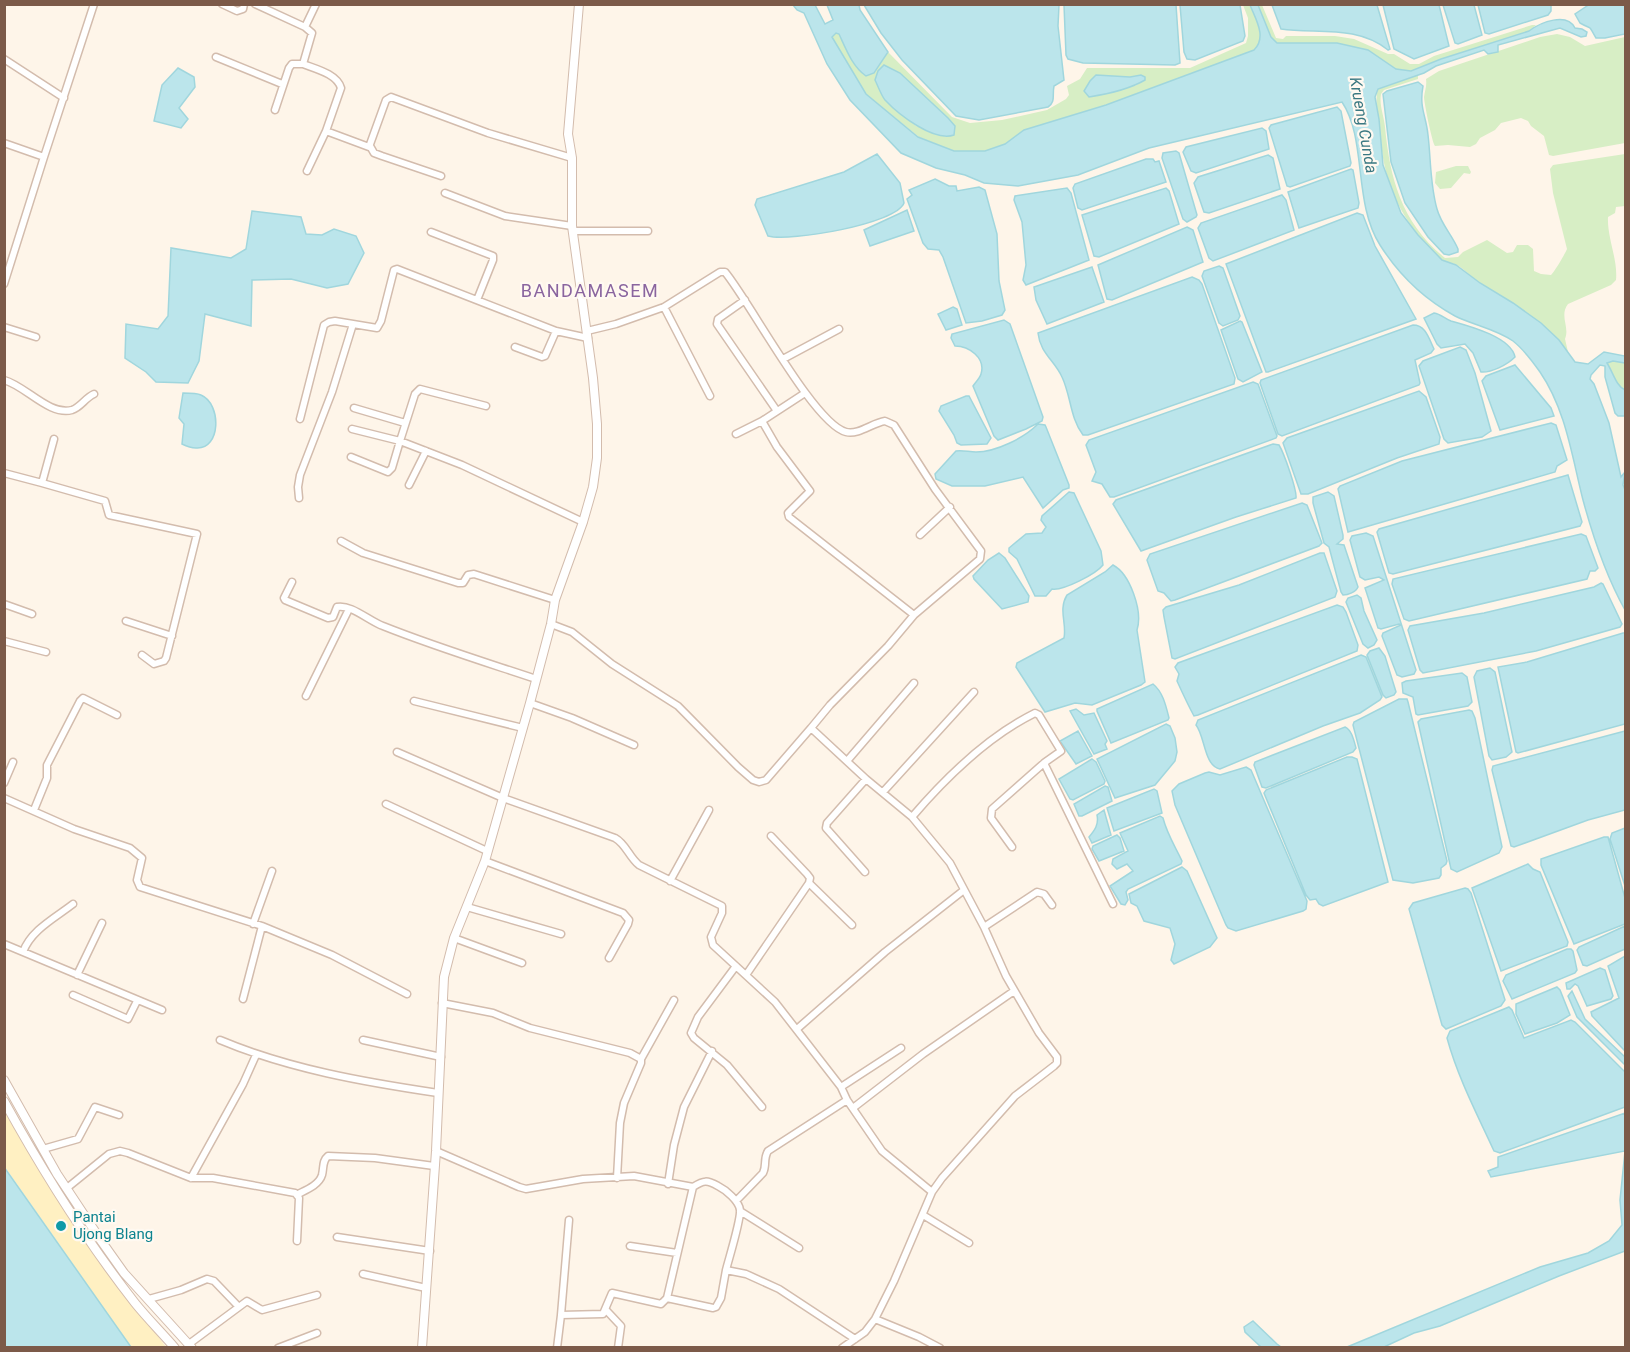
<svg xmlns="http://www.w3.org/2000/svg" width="1630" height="1352" font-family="Roboto,sans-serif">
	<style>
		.green { fill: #d7eec5; fill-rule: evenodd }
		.sand { fill: #fff0c2 }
		.water { fill: #bbe5eb; stroke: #a0d6dd; stroke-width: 1.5 }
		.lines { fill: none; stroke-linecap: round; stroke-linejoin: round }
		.minor-casing { stroke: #d3bcad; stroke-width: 9 }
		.tertiary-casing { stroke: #d3bcad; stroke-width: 10 }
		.minor { stroke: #fff; stroke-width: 6 }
		.tertiary { stroke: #fff; stroke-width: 8 }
		.culture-dot { fill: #0f9aa8; stroke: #fff9f1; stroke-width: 2 }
		.labels { text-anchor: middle; stroke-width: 4.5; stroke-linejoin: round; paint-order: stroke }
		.culture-label { font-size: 15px; fill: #0d838f; stroke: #fff9f1; text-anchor: start }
		.water-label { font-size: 16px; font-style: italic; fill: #3a7882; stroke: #fff9f1 }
		.quarter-label { font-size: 18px; letter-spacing: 1.5px; fill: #8a659f; stroke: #fff9f1 }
	</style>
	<rect width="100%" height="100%" fill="#fef5e9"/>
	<path class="green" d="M1243,5H1250C1256,20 1267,37 1254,50L1106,105L1024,130L1005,144L985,151H954L919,137L866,94L832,37L836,33H839L855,65L874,73L888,52L952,117L970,123L1002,120L1047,110L1066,99L1069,95L1067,86L1080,79L1087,68H1190L1246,43L1248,36V18ZM1096,75L1130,77L1141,75L1137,85L1122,89ZM914,88L955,126L947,137L916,126L884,99Z
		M1258,5H1262L1276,38L1283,39L1286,36H1335L1354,39L1388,54H1394L1410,64H1419L1434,56L1532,25H1536L1529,31L1441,59L1412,71L1396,69L1368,50L1337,43H1277L1271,37Z
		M1557,34L1570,37L1585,46L1625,37V143L1553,156L1549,155L1544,136L1531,126L1528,121L1521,118L1501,123L1495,130L1480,138L1476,144L1470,147L1448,145L1435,146C1432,142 1424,102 1424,97C1425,90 1427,86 1426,79L1439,71L1540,37Z
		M1418,75V79L1384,90L1381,94C1379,105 1384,116 1385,127C1390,180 1402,223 1445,258L1458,257L1463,252L1487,240L1507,253L1513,252L1517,245H1528L1533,249L1534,271L1541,274L1551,275C1555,271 1565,254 1567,249L1553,193L1550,169L1553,165L1625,154V206L1616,207L1615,213L1608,217C1607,238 1618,259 1616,280L1611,285L1568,304C1559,316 1570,327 1565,339L1568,352C1545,322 1514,304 1482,285C1473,279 1466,270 1457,265C1453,263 1448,263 1444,261C1438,257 1432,250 1427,245C1400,216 1385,183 1381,143C1379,130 1374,100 1378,89Z
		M1456,166H1468L1471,172L1470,174L1464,173L1451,188L1440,189L1435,183L1436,172Z
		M1613,361L1625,363V390C1616,386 1613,372 1607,363Z"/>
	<path class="sand" d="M4,1108L84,1238L166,1347H131L5,1167Z"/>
	<path class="water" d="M1590,4L1625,5V34L1605,38H1596C1587,23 1594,31 1580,23L1575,14Z
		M793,5H815L825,24L833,20L827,5H859L860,10L888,52L874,73L866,76C852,66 846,49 839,34L836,33L832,37L866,94L918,137L954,151H985L1005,144L1024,130L1106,105L1254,50C1267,37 1256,20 1250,5H1258L1271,37L1277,43H1337L1368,50L1396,69L1411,71L1441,59L1529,31C1541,22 1567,12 1575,28L1582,29L1587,32L1586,36L1581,37L1560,28L1498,45V52L1488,54L1484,50L1436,66L1424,73L1378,89L1375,97L1379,119L1383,165L1401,213L1418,235L1442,260L1456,265L1480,283L1513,303L1541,323L1559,340L1575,362L1588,364L1604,352L1625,356V363L1613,361L1607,363C1613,372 1616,386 1625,390V416H1618L1615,413L1605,377V366L1600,365L1591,375L1590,379L1594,384L1609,423L1621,477L1625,472L1623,485L1626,492L1625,610C1606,576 1593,537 1583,500C1572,457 1566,410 1540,372C1533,362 1522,348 1513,341C1496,329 1473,325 1455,316C1424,299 1399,275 1380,245C1353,203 1367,139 1342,102L1149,148L1078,175L1018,186L984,183L965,175L936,168L901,153L850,100L827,64L804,13L797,10Z
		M864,5H1059L1058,26L1064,80L1054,86C1052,95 1056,102 1048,107L979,120L956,116L902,60L881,33Z
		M1064,5H1176L1180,63L1175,65L1083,63L1068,59L1066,55Z
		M1180,5H1240L1245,36L1243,41L1195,60L1187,59L1184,52Z
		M1272,5H1377L1390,49L1388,50C1357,25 1317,34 1281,29Z
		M1383,5H1439L1449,46L1414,59L1394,49Z
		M1443,5H1474L1482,35L1458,44L1455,43Z
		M1478,5H1551V11L1548,15L1489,34L1485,33Z
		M884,65L900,73L948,118L955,126L954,135C934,142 899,115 885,100C881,95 878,86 875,80L878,71Z
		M178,68L194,77L195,87L179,108L188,119L181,128L154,121L162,85Z
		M1096,75L1130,77L1141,75L1145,77V80C1128,90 1108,94 1089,97L1084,91L1090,81Z
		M1418,82L1423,86C1419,108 1426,115 1428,135C1431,160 1430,185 1437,209C1441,224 1452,235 1458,249V252L1449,255L1444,254L1428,237L1405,203L1391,162L1383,94L1387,91Z
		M1337,107L1341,111L1351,163L1350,166L1290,187L1287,186L1269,128L1271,125Z
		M1262,128L1266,131L1269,149L1196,173L1191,171L1183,152L1186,147Z
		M1176,151L1179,153L1197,215L1196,217L1187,222L1183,219L1162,158L1163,153Z
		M877,154L900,183L904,203C896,224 790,242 768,236L755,205L757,199L844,172Z
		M1268,155L1273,158L1280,189L1209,213L1204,212L1194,183L1198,177Z
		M1146,159H1153L1155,162L1159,161L1166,182L1082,210L1078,208L1073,188L1075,184Z
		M1351,169L1353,170L1359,203L1358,208L1299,228L1288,192Z
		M935,179L949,186H956L957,191L979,187L985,190L997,234L999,281L1005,310L1002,315L982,321L966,323L943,257L939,250L928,249L923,243L907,199L912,195L909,190Z
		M1067,188L1071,193L1089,260L1026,285L1023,280L1026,265L1022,222L1014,200L1015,196Z
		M1166,188L1169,191L1179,224L1099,257L1094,256L1082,215Z
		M1282,195L1286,200L1294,230L1213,261L1209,258L1198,228L1201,223Z
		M907,210L914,231L870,246L864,230Z
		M252,211L301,217L306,234L322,235L334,229L356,236L364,253L348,284L327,288L291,279L252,280L251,326L205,314L199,361L188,383L156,382L146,372L125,358L126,324L158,329L168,316L171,248L231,258L246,249Z
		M1357,213L1363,215L1375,246L1416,319L1268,372H1266L1226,264Z
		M1187,227L1193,230L1203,262L1112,300L1107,299L1098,265Z
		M1219,266L1223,268L1240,316L1238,320L1223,326L1219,323L1202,276L1204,271Z
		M1092,267L1104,302L1047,324L1036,300L1034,287Z
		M1192,277L1199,280L1202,284L1235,378L1234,384L1088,435H1083C1070,418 1071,396 1062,377C1055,361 1040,353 1038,333Z
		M953,307L957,309L962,325L946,330L938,314Z
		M1434,313C1441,314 1445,319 1451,321C1469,326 1511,337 1515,357C1507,365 1491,373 1481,372L1473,353L1465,344L1441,348L1437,344L1424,318Z
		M1004,320L1010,324L1043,417L1042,421L1026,429L998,440L994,436L973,386C975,383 980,378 981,374C986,358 969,346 955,346L951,338L952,334Z
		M1240,321L1242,322L1262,372L1243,382L1238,379L1221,330Z
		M1413,325C1426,325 1429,339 1434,349L1431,353L1415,360L1420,383L1419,385L1282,436L1278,434L1260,383L1261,380Z
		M1460,347L1466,350L1475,373L1491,431L1482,437L1448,443L1444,439L1419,366L1423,361Z
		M1515,365L1551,408L1554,416L1500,430L1482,381L1486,376Z
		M1253,382L1258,384L1277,436L1276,438L1114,497H1110L1102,484L1092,481L1096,472L1086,445L1089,440Z
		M1419,391L1426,397L1440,437L1439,444L1397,458L1308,494H1301L1283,443L1287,438Z
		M183,393C188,393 197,393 201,395C222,404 221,450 196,448C191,448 186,446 182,444L184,424L179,418Z
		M966,396H969L991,438L987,444L961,445L957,443L954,435L939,411L941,406Z
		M1551,423L1556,425L1567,460L1557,466L1555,472L1348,532L1338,489L1340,486L1402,461Z
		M1038,424L1045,425L1046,427L1069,485V488L1063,490L1043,508L1023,477L985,486H952L936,479L935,474L956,451C963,450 969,452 976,452C996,452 1024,438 1038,424Z
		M1273,444L1279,445C1284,453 1297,490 1296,498L1236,517L1141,551L1113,504L1116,500Z
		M1568,475L1582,522L1580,526L1393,574L1389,573L1377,532L1379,529Z
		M1069,492L1074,493L1101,551L1103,565C1096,574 1063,591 1052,589L1046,596H1035L1017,559L1009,552V548L1026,534L1042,533L1046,527L1041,520L1042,516Z
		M1328,492L1334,496L1343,535V539L1337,544L1344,545L1358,587C1356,592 1348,595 1343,595L1341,592L1329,547L1324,543L1313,503V497Z
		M1302,503L1307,505L1322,543L1319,546L1175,600L1171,601L1164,593L1158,591L1147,560L1150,554Z
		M1366,533L1373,536L1374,539L1416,670L1414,674L1402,677L1397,675L1382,636L1383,633L1401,625L1399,624L1381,629L1378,628L1365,588L1384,580L1379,577L1365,580L1360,577L1350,540L1352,536Z
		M1581,534L1586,536L1598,568L1595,571H1590L1587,579L1409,621L1404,619L1392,584L1393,579Z
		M999,553L1005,558L1029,596L1028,602L1002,609L974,579L973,576L988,560Z
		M1320,553H1324L1337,591L1335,597L1175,659L1172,658L1164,617L1163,610L1166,607L1239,585Z
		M1113,565C1130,574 1143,611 1137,630L1145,682L1141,685L1092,705L1075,703L1045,712L1016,667L1017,663L1064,638C1067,623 1058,610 1067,595L1105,572Z
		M1601,583L1603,584L1622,624L1620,627L1536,651L1423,673L1420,670L1408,630L1410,626L1484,613L1594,587Z
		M1357,595L1361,598L1364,611L1377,640L1374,645L1368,648L1363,644L1346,602L1348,598Z
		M1337,605L1343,607L1346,612L1358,645L1357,651L1198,715L1194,716C1188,705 1182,692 1177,681L1179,674L1175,667L1178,663Z
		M1623,633H1626L1625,724L1518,753L1516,752L1498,667L1527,662Z
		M1379,648L1385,656L1396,692L1394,695L1386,698L1383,695L1367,655L1370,651Z
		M1361,655L1366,657L1382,697L1380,700L1360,713L1323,726L1220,769C1204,766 1205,736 1196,725L1198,720Z
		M1490,668L1495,672L1512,752L1506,757L1492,760L1489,756L1474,677L1477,671Z
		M1462,673L1467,677L1472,702L1468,706L1418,715L1416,714L1413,697L1403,693L1402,683L1406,681Z
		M1153,684C1163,692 1166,706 1169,718L1168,720L1111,743L1097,711V709Z
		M1399,699H1407L1408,702L1447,861L1446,864L1441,868V875L1439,878L1413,883L1393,880L1353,725L1354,722Z
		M1076,709L1084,715L1094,713L1107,741L1105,744L1107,749L1094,754L1070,711Z
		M1469,710L1472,711L1475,718L1502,847L1499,853L1457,872L1451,869L1418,722L1421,719Z
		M1166,724L1170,726L1175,738L1177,752L1175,761L1155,785L1115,798L1097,759Z
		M1345,727C1352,730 1354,741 1356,748L1353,752L1266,788L1262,787L1254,765L1255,762Z
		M1078,731L1092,756L1076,764L1060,741Z
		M1625,731V810L1588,820L1514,847L1511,846L1492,770L1493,766Z
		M1347,757H1352L1357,759L1388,882L1323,906L1319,904L1316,899L1310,900L1306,895L1264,793L1266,790Z
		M1092,759L1096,762L1105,781L1104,784L1073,800L1070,799L1059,779Z
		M1246,767L1251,770L1307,901L1306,909L1303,911L1236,931L1228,928L1226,925L1175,805L1172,791L1179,784L1205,773L1209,772L1220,775Z
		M1105,786L1108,787L1112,801L1082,816H1079L1074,804Z
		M1154,789L1157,791L1162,813L1114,831L1107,808Z
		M1104,810L1111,835L1092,843L1089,837C1095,830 1099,824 1097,815Z
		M1160,816L1163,818C1167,834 1175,846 1182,861L1181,864L1128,889L1126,892L1128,900L1125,905L1121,904L1110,886L1133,871L1127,864L1117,869L1112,864L1113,859L1128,851L1120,833Z
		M1625,828H1626L1625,886L1610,839L1612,833Z
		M1117,835L1120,838L1124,851L1099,861L1092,849L1093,846Z
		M1604,837H1608L1625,898V924L1574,944L1541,865V859Z
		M1528,864L1533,869L1540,872L1568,942L1567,946L1501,971L1472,888Z
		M1182,867L1187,871L1217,938L1210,947L1174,964L1171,960L1175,944L1170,928L1144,921L1137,906L1131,903L1129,894Z
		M1465,888L1468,889L1471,893L1505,1000L1501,1006L1446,1029L1442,1025L1409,909L1413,903Z
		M1625,926V949L1587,966L1583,965L1577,950L1579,947Z
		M1567,949H1571L1573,951L1577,970L1575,973L1512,999L1503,981L1506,975Z
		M1625,956V1051L1592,1016L1591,1012L1619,998L1608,966Z
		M1600,968L1605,970L1613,996L1611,999L1587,1006L1578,986L1575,984L1570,989H1567L1566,983Z
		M1557,987L1560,990L1570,1015L1557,1023L1525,1034L1516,1014V1004Z
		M1572,991L1585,1019L1625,1057V1065L1577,1017L1568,996Z
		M1509,1007L1512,1010L1524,1038L1571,1020L1575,1022L1625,1072V1107L1500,1153L1494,1151C1477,1114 1458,1078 1447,1038L1450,1031Z
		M1625,1113V1151L1491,1177L1488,1171L1498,1167V1157Z
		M1625,1151V1251L1559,1276L1440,1326L1414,1333L1384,1347H1347L1540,1267L1588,1253L1609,1241L1622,1225L1620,1200Z
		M4,1167L131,1347H5Z
		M1253,1321L1277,1344L1281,1347H1261L1245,1332L1244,1327Z"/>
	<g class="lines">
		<g class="minor-casing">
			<path id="minor" d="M222,4L237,11L243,9L244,4
				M255,4L305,27L312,33L303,64C316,69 337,74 341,88L326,131L369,147L386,100L391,97L488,133L572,158
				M305,27L316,4
				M216,57L282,84
				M4,59L64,98
				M275,110L289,68L292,64H303
				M4,143L44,157
				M370,146L374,153L382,156L441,176
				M307,171L326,131
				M445,193L505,216L572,226
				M573,231H648
				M431,232L493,256V260L477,300
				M4,284L44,157L94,4
				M745,300L718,319L717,324L777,411
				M664,307L710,396
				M4,327L36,337
				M587,331L616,324L664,307L720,272H725C750,302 814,424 846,432C859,435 872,423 885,421L894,425L935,489L981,551L980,559L914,615L888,646L830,705L811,728
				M515,347L542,357L545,356L556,331
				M783,359L839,329
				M4,380C26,386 49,416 72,410C81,407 85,398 94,394
				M805,393L762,421L777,447L810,491L788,513L789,517L914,615
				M486,406L420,389L415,394L400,441L462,465L583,522
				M354,408L405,423
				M300,419L324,325L329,322L335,321L377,328L381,321L394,270L397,269L556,331L588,338
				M736,434L762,421
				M351,457L388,472L392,468L400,441L352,429
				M4,473L42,483L54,439
				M42,483L105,501L109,515L197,534L166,658L164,661L154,664L142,655
				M409,485L426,451
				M299,498L298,487L300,475L332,392L353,324
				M920,535L950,507
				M341,541L363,553L458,583H463L468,575L474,574L555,600
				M292,582L284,598L285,600L328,618L333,617L337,607C351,604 369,621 383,626C433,646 485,662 536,679
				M4,604L32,614
				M126,621L172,636
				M551,624L572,632L612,664L678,706L738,767L753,780L759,782L766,780L811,728L866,779L912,817L950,863L984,927L1006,976L1039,1033L1057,1057V1063L1054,1066L1015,1096L942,1178L932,1192L894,1281L875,1319L865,1332L842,1348
				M4,641L46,652
				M306,696L349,609
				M414,701L523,728
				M530,703L572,718L634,745
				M397,752L503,798L615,838C626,844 629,857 639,865L722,906V913L711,937L713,945L775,1002L841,1087L847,1100L882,1151L932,1192
				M847,761L914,683
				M1044,763L1113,904
				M4,783L13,762
				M883,792L974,692
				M4,798L74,829L130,848L142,858L137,880L140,887L262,926L243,999
				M386,804L487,851
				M34,810L47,778V765L80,701L83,698L117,715
				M912,817C947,776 987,737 1035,713L1039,715L1061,751L1044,763L992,809L991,818L1012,847
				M485,861L623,913L629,920L628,924L609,958
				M865,872L826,828L827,823L866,779
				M670,881L709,810
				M809,883L852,925
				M467,907L561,934
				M253,924L272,871
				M262,926L332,955L407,994
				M984,927L1037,892L1044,894L1052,905
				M454,938L522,963
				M4,944L162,1010
				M23,952C31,930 55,918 73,904
				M736,966L698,1017L691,1033L694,1038L727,1065L762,1107
				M77,975L102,923
				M746,975L809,883L810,878L807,874L771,836
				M73,995L128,1019L137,1001
				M442,1003L493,1013L530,1028L630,1053L641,1059V1063L624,1103L620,1123L617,1178
				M797,1029L885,952L964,890
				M220,1040C289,1069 364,1082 438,1093
				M363,1040L441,1057
				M641,1059L674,1000
				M841,1087L901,1048
				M853,1108L923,1054L1014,991
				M43,1149L78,1139L95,1107L119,1115
				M436,1151L519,1187L526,1189L583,1179L634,1176L693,1187C704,1180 707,1180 718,1186C726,1190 739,1201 740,1210C741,1220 729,1258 726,1270L746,1274L779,1289L855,1339
				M191,1178L243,1084L256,1055
				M668,1184L674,1145L684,1107L712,1051
				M67,1188L109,1154L120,1151L128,1153L191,1178H213L295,1193L299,1198L297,1241
				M298,1194C306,1190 319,1185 322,1175C324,1167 322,1161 328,1156L375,1158L434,1166
				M736,1201L763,1173C767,1165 763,1159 768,1151L847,1100
				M740,1211L799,1248
				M923,1215L969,1243
				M337,1237L430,1251
				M630,1246L677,1253
				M363,1274L426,1288
				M667,1298L693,1187
				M149,1299L181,1290L207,1279L214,1281L238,1306
				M606,1310L621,1326L618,1348
				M561,1315L569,1220
				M875,1319L919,1337L940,1348
				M189,1344L247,1301L262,1310L317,1295
				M278,1348L317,1333
				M557,1348L561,1315L603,1314L612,1293L661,1304L667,1298L713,1308L716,1307L721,1298L726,1270"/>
		</g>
		<g class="tertiary-casing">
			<path id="tertiary" d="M4,1080L57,1174L102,1242L124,1273L192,1348
				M4,1101C43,1172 85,1239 135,1303C147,1318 162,1333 175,1348
				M422,1348L436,1151L444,977L454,938L485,861L530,703L551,624L555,600L583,522L593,487L597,458V424L593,378L572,226V158L568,134L579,4"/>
		</g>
		<use href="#minor" class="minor"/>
		<use href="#tertiary" class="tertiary"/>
	</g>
	<circle class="culture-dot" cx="61" cy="1226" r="6"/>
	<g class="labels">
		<g class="culture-label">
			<text x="73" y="1222">Pantai<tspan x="73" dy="17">Ujong Blang</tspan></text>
		</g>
		<g class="water-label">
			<text transform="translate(1364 125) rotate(80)" y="6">Krueng Cunda</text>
		</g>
		<g class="quarter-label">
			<text x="590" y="297">BANDAMASEM</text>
		</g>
	</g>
	<rect width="1630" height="1352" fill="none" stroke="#7c5a49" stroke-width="12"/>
</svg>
